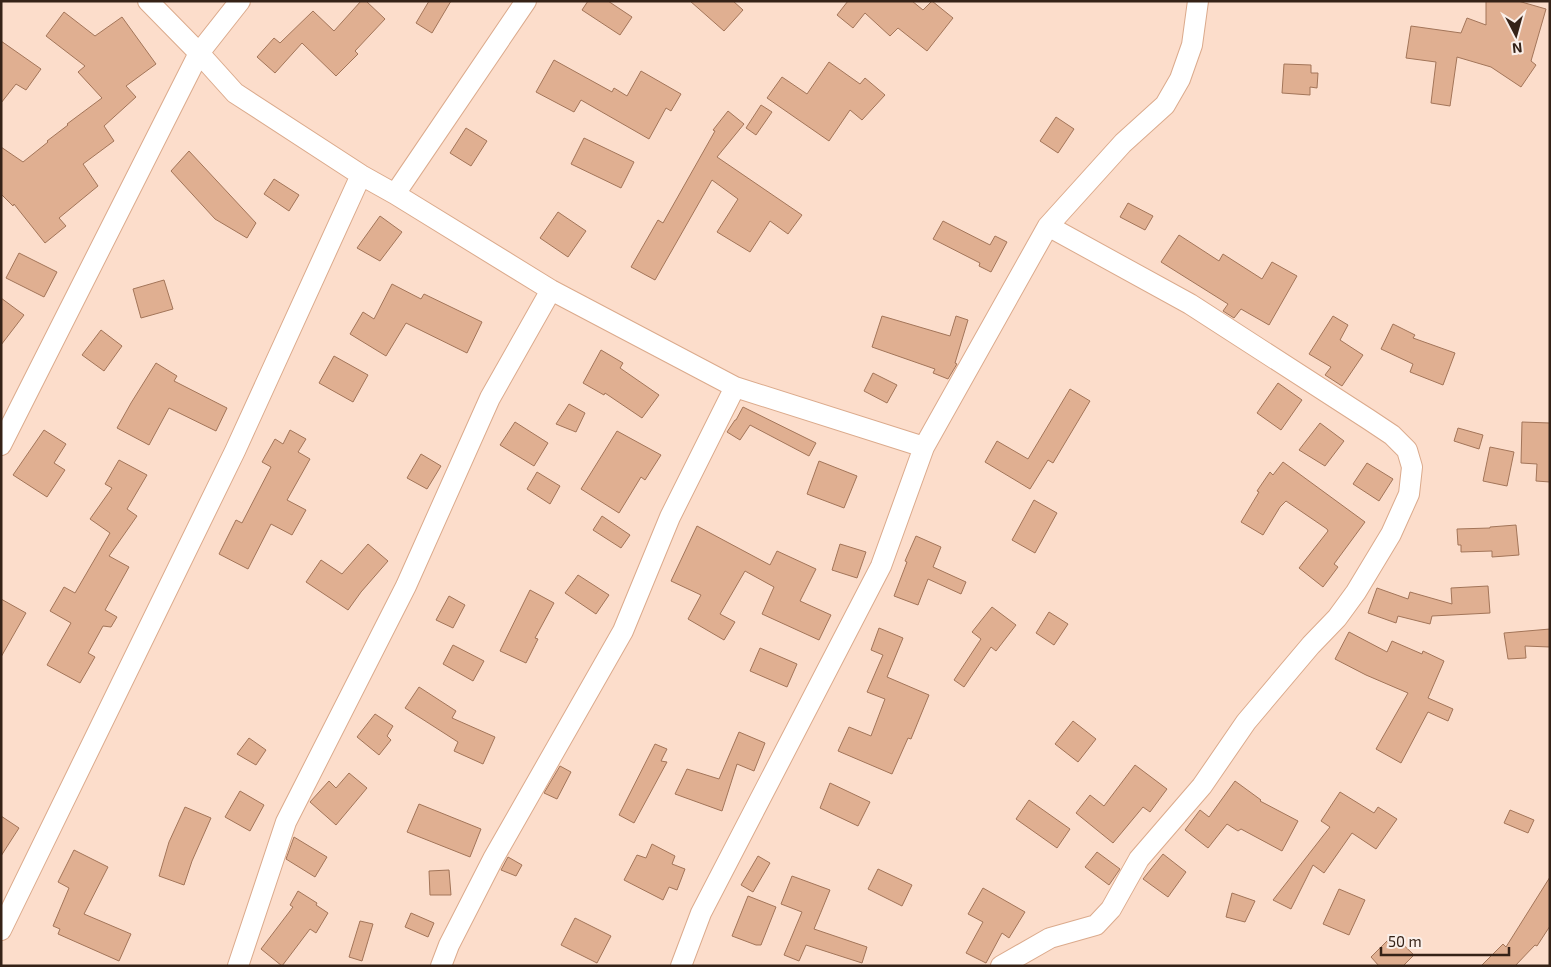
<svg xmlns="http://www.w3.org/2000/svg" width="1551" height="967" font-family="'Exo 2',sans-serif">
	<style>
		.building { fill: #e0af91; stroke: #a37559 }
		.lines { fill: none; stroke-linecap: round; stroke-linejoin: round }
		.minor-casing { stroke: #dbaa8c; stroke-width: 22 }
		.minor { stroke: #fff; stroke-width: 20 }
	</style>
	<rect width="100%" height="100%" fill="#fcddcb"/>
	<path class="building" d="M361,1H366L385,19L355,51L358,54L336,76L302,43L275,73L257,57L274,38L280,43L313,11L334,31Z
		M429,1H451L432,33L416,23Z
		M588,1H608L632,17L620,35L582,10Z
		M690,1H733L743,10L724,31Z
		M848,1H912L923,10L932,1L953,18L927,51L898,28L890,36L865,13L853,28L837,15Z
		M1486,1H1518L1546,9L1531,61L1536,65L1521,87L1491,67L1457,57L1450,106L1431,103L1436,62L1406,58L1411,26L1461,33L1467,18L1486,25Z
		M64,12L95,36L122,17L156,64L126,86L136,97L104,126L114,141L83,164L98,186L59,218L66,226L45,243L14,204L13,206L1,194V147L23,162L48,142L47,141L68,125L67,124L102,98L78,72L85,66L46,36Z
		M1,41L41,69L26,90L16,84L1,103Z
		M554,60L612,92L614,88L627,96L641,71L681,94L671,111L666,108L649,139L581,100L574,112L536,92Z
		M829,62L860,84L865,78L885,95L862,120L850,110L829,141L767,98L782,77L807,94Z
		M1284,64L1311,65V73H1318L1317,88L1310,87V95L1282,93Z
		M761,105L772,112L756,135L746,128Z
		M728,111L744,124L717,157L802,215L788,234L770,221L750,252L717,232L738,199L712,180L655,280L631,267L658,220L663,223L715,131L713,130Z
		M1056,117L1074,129L1058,153L1040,141Z
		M466,128L487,141L471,166L450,153Z
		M584,138L634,162L621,188L571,164Z
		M189,151L256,223L247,238L215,219L171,171Z
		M274,179L299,195L289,211L264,194Z
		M1128,203L1153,216L1145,230L1120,217Z
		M558,212L586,231L568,257L540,238Z
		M380,216L402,232L380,261L357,248Z
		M943,221L990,245L995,236L1007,242L991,272L979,266L980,263L933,239Z
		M1179,235L1219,261L1223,254L1262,279L1272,262L1297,276L1269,325L1241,309L1234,318L1223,311L1228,304L1161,262Z
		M19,253L57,272L44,297L6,278Z
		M164,280L173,309L141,318L133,289Z
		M392,284L421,299L424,294L482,322L467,353L406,323L386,356L350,334L363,312L374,319Z
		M1,298L24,315L1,345Z
		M882,316L950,336L956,316L968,320L955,363L957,364L948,379L933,373L935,369L872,347Z
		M1333,316L1348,325L1340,340L1363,355L1342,386L1325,375L1331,367L1309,354Z
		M1393,324L1415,335L1413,338L1455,353L1443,385L1410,372L1413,364L1381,349Z
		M101,330L122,346L104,371L82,355Z
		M601,350L623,363L620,368L659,395L642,418L605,393L604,395L583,383Z
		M334,356L368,375L353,402L319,383Z
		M156,363L177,376L174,381L227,408L216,431L169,408L149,445L117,428L131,403Z
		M873,373L897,385L887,403L864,391Z
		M1278,383L1302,400L1281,430L1257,413Z
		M1070,389L1090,401L1053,463L1048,460L1030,489L985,462L997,441L1028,459Z
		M569,404L585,413L576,432L556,424Z
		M743,407L816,443L809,456L750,425L740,440L727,432L735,420H736Z
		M515,422L548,443L534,466L500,445Z
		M1522,422L1550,423V482L1536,481L1537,464L1521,463Z
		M1320,423L1344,441L1325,466L1299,450Z
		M1458,428L1483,435L1479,449L1454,441Z
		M44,430L66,444L54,463L65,470L47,497L13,475Z
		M290,430L306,439L298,452L310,459L287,500L306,510L292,535L271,524L248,569L219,554L236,520L242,523L271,467L262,462L275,439L283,444Z
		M617,431L661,455L645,480L641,477L619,513L581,489Z
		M1490,447L1514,452L1507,486L1483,481Z
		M421,454L441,466L427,489L407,478Z
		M119,460L147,475L127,509L137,516L109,556L129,567L105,610L117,617L111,627L103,626L88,653L95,657L80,683L47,665L71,623L50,611L64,587L75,593L110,533L90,519L112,488L105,484Z
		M819,461L857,476L844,508L807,494Z
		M1283,462L1365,522L1334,564L1338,567L1323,587L1299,568L1328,531L1327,529L1286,501L1280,507L1263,535L1241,522L1259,492L1257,491L1270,472L1273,475Z
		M1367,463L1393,479L1379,501L1353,484Z
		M537,472L560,486L550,504L527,489Z
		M1034,500L1057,513L1035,553L1012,540Z
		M602,516L630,535L621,548L593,530Z
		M1516,525L1519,555L1492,557V551L1461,552V545H1458L1457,529L1490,528V527Z
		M697,526L770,565L777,551L816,569L800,601L831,615L819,640L762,614L774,587L745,571L720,614L735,622L724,640L688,619L701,595L671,581Z
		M916,536L941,547L933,567L966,582L961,594L928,579L918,605L894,596L907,562L905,561Z
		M368,544L388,561L361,592L348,610L306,582L321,560L342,574Z
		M840,544L866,552L857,578L832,570Z
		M578,575L609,595L596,614L565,593Z
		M1488,586L1490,613L1432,616L1430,624L1398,616L1396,623L1368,613L1377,588L1408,599L1410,592L1452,604L1451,588Z
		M530,590L554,603L535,638L538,639L526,663L500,651Z
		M449,596L465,605L453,628L436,620Z
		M1,599L26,613L1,657Z
		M992,607L1016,625L996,651L991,647L964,687L954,680L981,639L972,632Z
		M1049,612L1068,624L1054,645L1036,633Z
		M879,628L903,638L887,677L929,695L911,739L908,738L892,774L838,751L849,727L871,736L885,699L867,692L883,655L871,650Z
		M1550,629V647L1525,646L1526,658L1508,659L1504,633Z
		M1349,632L1387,652L1392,641L1422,654L1423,651L1444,661L1428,698L1453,709L1448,721L1428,712L1401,763L1376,749L1408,693L1366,675L1335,659Z
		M453,645L484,661L473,681L443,664Z
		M760,648L797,664L787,687L750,671Z
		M419,687L456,711L452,718L495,737L483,764L454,751L458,742L405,708Z
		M375,714L393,726L387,736L391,740L379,755L357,737Z
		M1073,721L1096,739L1078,762L1055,744Z
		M739,732L765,743L754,771L737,764L722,811L675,794L687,769L719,779Z
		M249,738L266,750L256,765L237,754Z
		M655,744L667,749L661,761L667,762L634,823L619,815Z
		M1135,765L1167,789L1150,812L1143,807L1113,843L1076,813L1090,795L1104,806Z
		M560,766L571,772L557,799L544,793Z
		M349,773L367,788L336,825L310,802L329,781L336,788Z
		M1235,781L1261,800L1260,801L1298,821L1282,851L1241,829L1238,831L1227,824L1208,848L1185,830L1200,810L1209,817Z
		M830,783L870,802L858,826L820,808Z
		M240,791L264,805L250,831L225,817Z
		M1340,792L1374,813L1378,807L1397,819L1376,849L1352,833L1324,873L1313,865L1291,909L1273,900L1330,827L1321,821Z
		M1029,800L1070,829L1057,848L1016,819Z
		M419,804L481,829L470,857L407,832Z
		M185,807L211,818L192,861L184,885L159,876L169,842Z
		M1510,810L1534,820L1528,833L1504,823Z
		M1,816L19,828L1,856Z
		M294,837L327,857L315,877L286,859Z
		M652,844L675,856L672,864L685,869L677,890L669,887L663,900L624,880L637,855L646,858Z
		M74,850L108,867L84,914L131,934L119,961L58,934L60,929L53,926L69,888L58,882Z
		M1097,852L1120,869L1109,885L1085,867Z
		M1163,854L1186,872L1168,897L1143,879Z
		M758,856L770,863L753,892L741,885Z
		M508,857L522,865L516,876L501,870Z
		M878,869L912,885L902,906L868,889Z
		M449,870L451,895H430L429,871Z
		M792,876L830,890L814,929L867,947L862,963L806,945L799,961L784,955L802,912L781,904Z
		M1550,877V926L1537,946L1535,945L1515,966H1481L1503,944L1506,947Z
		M983,888L1025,912L1009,938L1002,933L986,963L966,953L983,922L968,914Z
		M1339,889L1365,900L1349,935L1323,924Z
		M298,891L317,903L316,905L328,913L316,933L310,929L282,966L261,949L293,907L290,905Z
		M1232,893L1255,901L1245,922L1226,917Z
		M748,896L776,907L761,945H756L732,936Z
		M411,913L434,923L428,937L405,927Z
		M575,918L611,936L597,963L561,945Z
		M360,921L373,924L362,961L349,957Z
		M1393,935L1414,955L1403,966H1379L1371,957Z"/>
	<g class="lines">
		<g class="minor-casing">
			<path id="minor" d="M148,1L199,53L235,93L361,175L395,194L551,290L735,387L924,447
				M395,194L526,1
				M1,445L199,53L240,1
				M1,930L235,451L361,175
				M238,966L286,822L406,586L490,398L551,290
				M441,966L449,945L493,859L623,631L670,517L735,387
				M681,966L701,913L881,566L924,447L1048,226L1123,143L1165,105L1180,79L1192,45L1198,1
				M1001,966L1050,938L1096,925L1111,909L1139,859L1202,786L1246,722L1311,645L1337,618L1356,592L1391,534L1409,494L1412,467L1407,450L1392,435L1368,419L1190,304L1048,226"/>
		</g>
		<use href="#minor" class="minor"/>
	</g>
	<rect width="1551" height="967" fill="none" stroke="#352217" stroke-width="5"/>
	<g transform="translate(1516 35) rotate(174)" stroke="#faefe9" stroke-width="4" paint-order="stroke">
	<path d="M0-4L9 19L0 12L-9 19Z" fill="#352217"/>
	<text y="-8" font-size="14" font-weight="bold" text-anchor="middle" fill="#352217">N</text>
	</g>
	<path d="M1381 947v8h128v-8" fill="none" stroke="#352217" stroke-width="2.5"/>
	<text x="1388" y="947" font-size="15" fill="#352217" stroke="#faefe9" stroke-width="4" paint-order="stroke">50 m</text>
</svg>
